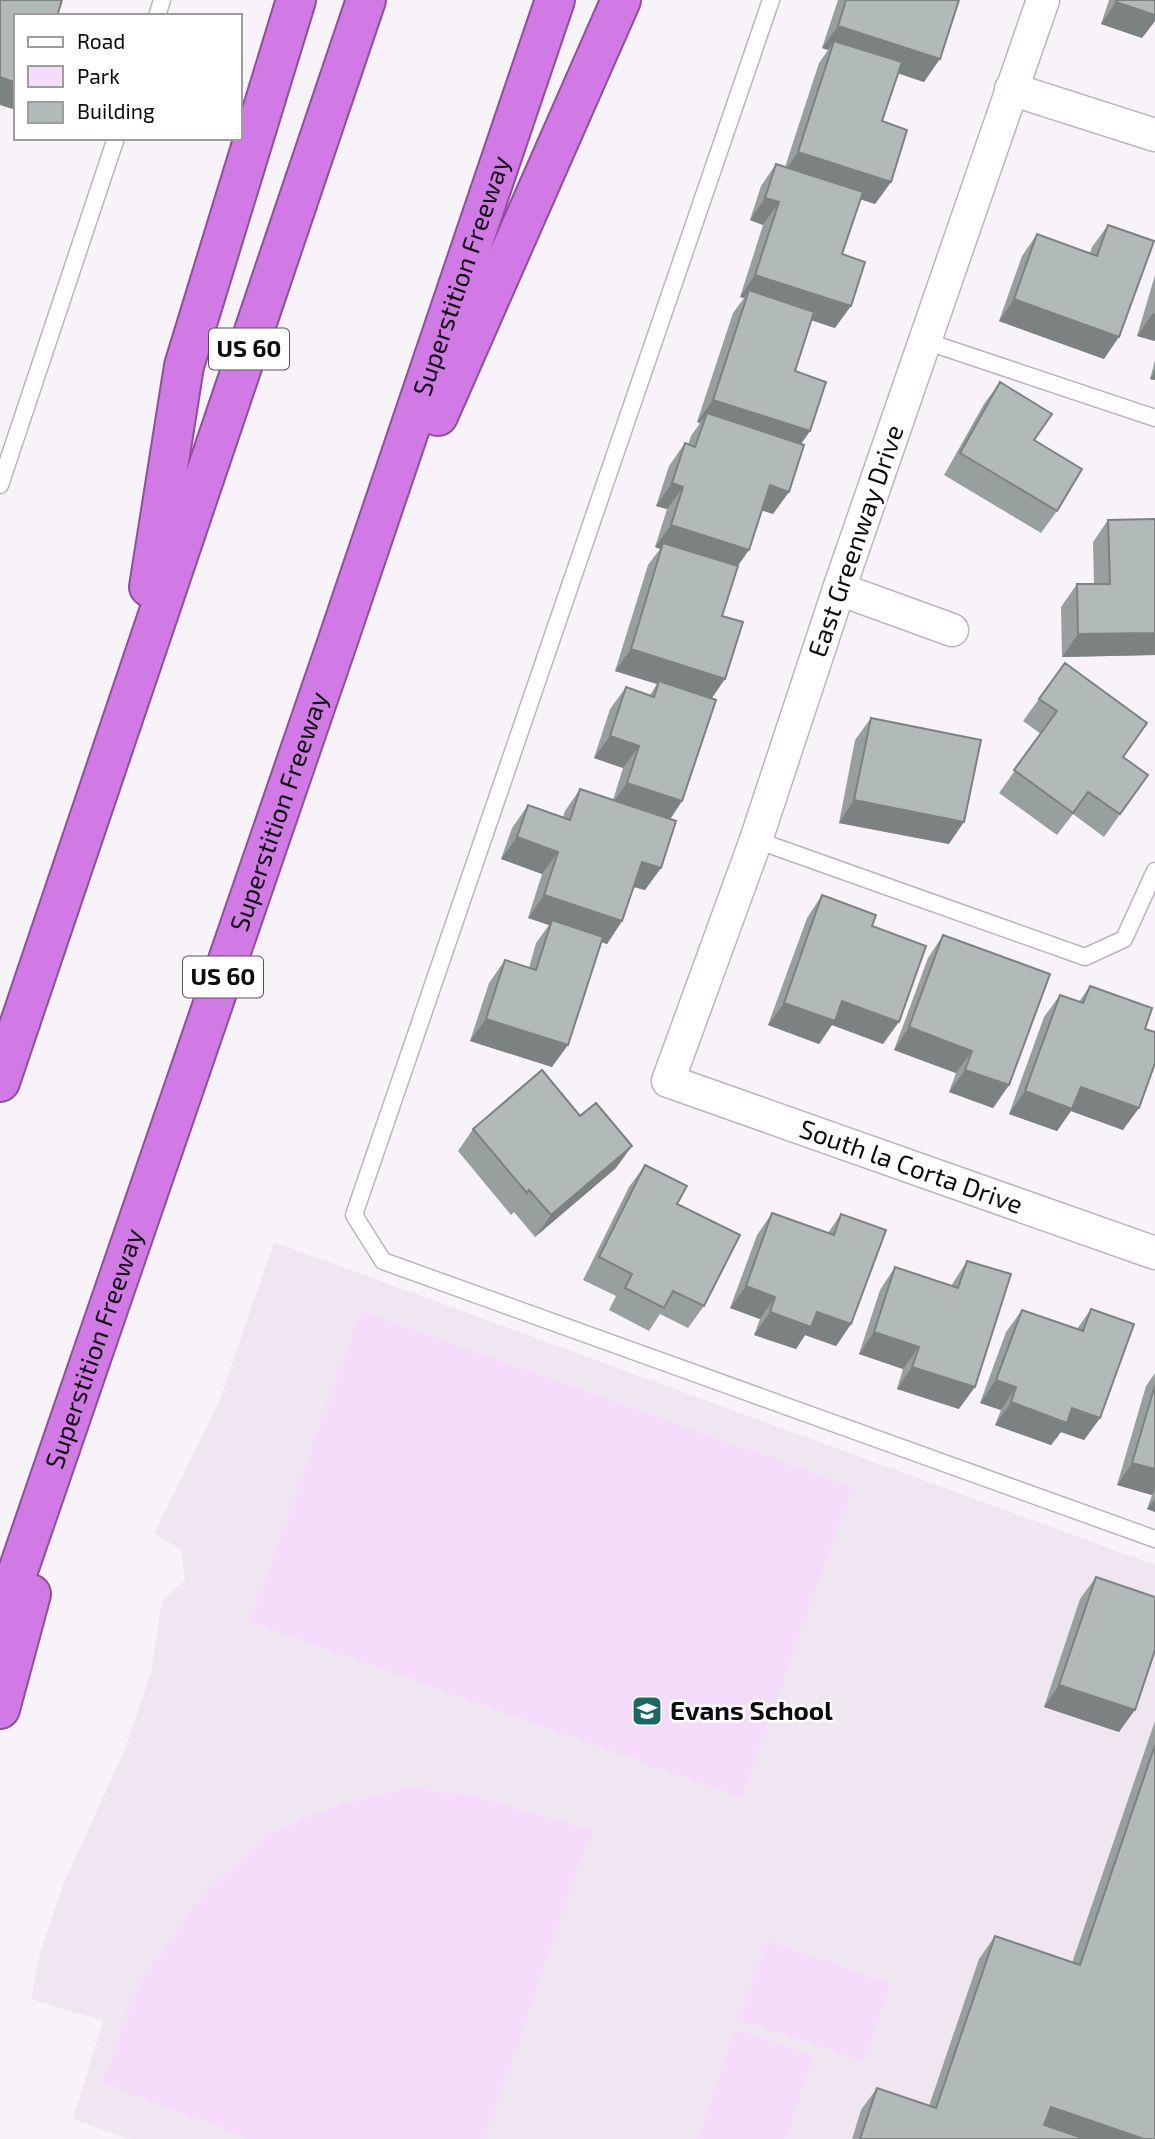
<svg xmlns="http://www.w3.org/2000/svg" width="1155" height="2139" font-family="'Exo 2',sans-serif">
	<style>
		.built { fill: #efe6f1 }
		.green { fill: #f5dcfa }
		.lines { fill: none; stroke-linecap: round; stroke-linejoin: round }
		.lane-casing { stroke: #bbb6bc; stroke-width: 19 }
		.street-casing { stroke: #bbb6bc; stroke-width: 35 }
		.highway-casing { stroke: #8c5299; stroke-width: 42 }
		.lane { stroke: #fff; stroke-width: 16 }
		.street { stroke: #fff; stroke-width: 32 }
		.highway { stroke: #d179e5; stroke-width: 38 }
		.wall { fill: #98a09f }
		.shaded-wall { fill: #7c8282 }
		.building { fill: #b1bab9; stroke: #7c8282; stroke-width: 2 }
		.labels { text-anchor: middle; stroke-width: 5; stroke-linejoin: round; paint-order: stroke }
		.shield { fill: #fff; stroke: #565456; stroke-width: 2 }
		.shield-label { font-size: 24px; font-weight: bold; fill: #0d0b0d }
		.street-label { font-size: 26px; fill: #0d0b0d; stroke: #fff }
		.poi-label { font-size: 26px; font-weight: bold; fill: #0d0b0d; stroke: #fff; text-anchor: start }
	</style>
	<rect width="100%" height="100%" fill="#f8f3f9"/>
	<path class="built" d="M274,1242L1155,1565V2139H129L73,2119L103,2021L31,1999L40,1953L63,1885L125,1749L151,1673L162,1601L185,1580L181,1550L154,1533L219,1402Z"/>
	<path class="green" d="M361,1311L853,1487L742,1798L250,1622Z
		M411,1788L474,1796L592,1830L485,2139H249L103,2083L137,1986L206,1891L272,1832L340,1804Z
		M766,1940L891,1984L864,2062L739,2019Z
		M735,2029L814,2056L785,2139H698Z"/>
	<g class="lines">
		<g class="lane-casing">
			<path id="lane" d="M771,0L354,1215L383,1261L1155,1539
				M157,16L162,0
				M925,341L1155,418
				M0,485L116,138
				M756,840L1085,957L1124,939L1155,871"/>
		</g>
		<g class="street-casing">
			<g id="street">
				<path id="s1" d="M1043,0L839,589L756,840L668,1081L1155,1253"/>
				<path d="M1011,89L1155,135"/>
				<path d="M839,589L952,630"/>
			</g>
		</g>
		<g class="highway-casing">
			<g id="highway">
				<path d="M438,416L621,0"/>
				<path d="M149,587L184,366L296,0"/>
				<path d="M0,1082L366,0"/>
				<path id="s2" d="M0,1623L334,652L555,0"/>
				<path d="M0,1709L31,1594"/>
			</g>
		</g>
		<use href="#lane" class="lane"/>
		<use href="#street" class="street"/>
		<use href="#highway" class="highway"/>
	</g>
	<path class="wall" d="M838,0H959L924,82L898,73L882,121L891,182L875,204L860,199L842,254L835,328L812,320L795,371L810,431L801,444L773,514L762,510L737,566L722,616L711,698L682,801L670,819L645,890L634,887L622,921L607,944L601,942L552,1067L470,1041L489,983L505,960L529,968L536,943L549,925L528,918L542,874L501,859L512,828L528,805L563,817L565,811L580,789L613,800L623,768L594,758L610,709L626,687L650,695L657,684L615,671L648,565L660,549L655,547L667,509L656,506L669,466L685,443L688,445L691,436L700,423L697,422L733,313L744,298L740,297L763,225L750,220L761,186L776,164L785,167L819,63L828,50L822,48Z
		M1109,0H1155V21L1142,38L1101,24Z
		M1108,225L1104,359L999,321L1022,256L1037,234L1090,253L1092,247Z
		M1155,275V341L1137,336Z
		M1155,360V380L1150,379Z
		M1000,382L1034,440L1057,511L1041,533L944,475L984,404Z
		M1155,519V655L1062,657L1061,607L1077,584H1094L1093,542L1108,520Z
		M1065,663L1123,758L1148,775L1104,837L1073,814L1057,835L999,793L1041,734L1023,721Z
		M871,718L949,844L839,823L855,740Z
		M822,895L872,926L883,1044L832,1025L819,1044L768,1025L807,918Z
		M943,935L1009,1085L993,1108L949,1092L956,1073L894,1050L928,958Z
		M1090,986L1145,1029L1123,1130L1071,1111L1057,1131L1009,1114L1044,1017L1060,995L1079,1002Z
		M473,1129L616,1168L535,1237L514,1212L511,1215L458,1151Z
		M645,1165L677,1204L704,1306L688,1328L660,1314L649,1331L609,1310L616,1296L583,1280L629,1187Z
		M772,1213L828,1233L841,1214L851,1324L836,1346L805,1335L796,1349L754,1335L760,1319L730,1308L757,1235Z
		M967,1261L959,1409L897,1389L903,1369L859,1354L880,1290L895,1267L951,1286Z
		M1091,1309L1100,1418L1084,1440L1061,1432L1051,1445L995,1425L1001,1410L980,1403L1006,1332L1022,1310L1077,1329Z
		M1155,1373V1512L1147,1509L1152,1495L1117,1485L1146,1386Z
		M1096,1577L1119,1732L1044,1707L1080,1599Z
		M1155,1721V2139H852L861,2110L877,2088L929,2106L979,1959L995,1936L1072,1963Z"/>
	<path class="shaded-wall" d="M1116,2L1155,9V21L1142,38L1101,24Z
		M838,26L940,59L924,82L831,51L834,41L828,50L822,48Z
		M0,77L16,83V110L0,105Z
		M798,152L891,182L875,204L783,174Z
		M765,198L779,202L763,225L750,220Z
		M755,275L851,306L835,328L746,299L749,290L744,298L740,297Z
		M1014,299L1119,337L1104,359L999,321Z
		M1153,313L1155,314V341L1137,336Z
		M1155,371V380L1150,379Z
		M713,400L810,431L794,454L707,413L700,423L697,422Z
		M672,483L683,487L667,509L656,506Z
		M770,485L789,492L773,514L754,508Z
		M671,525L749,550L733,573L663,543L660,549L655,547Z
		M1155,633V655L1062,657L1078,634Z
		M631,649L725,679L710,701L659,681L657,684L615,671Z
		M610,736L639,746L623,768L594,758Z
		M627,783L682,801L667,824L611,805Z
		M854,800L964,822L949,844L839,823Z
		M517,837L558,852L542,874L501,859Z
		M642,862L661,868L645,890L626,885Z
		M544,895L622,921L607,944L551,925L552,920L549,925L528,918Z
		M842,1001L899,1022L883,1044L832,1025L819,1044L768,1025L784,1003Z
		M486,1019L568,1045L552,1067L470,1041Z
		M909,1027L972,1051L956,1073L894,1050Z
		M965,1070L1009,1085L993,1108L949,1092Z
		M1081,1087L1139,1108L1123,1130L1071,1111L1057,1131L1009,1114L1025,1091Z
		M632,1146L616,1168L535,1237L551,1215Z
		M746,1286L775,1297L760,1319L730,1308Z
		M770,1312H817L851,1324L836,1346L805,1335L796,1349L754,1335Z
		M874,1332L919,1347L903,1369L859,1354Z
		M912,1367L975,1387L959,1409L897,1389Z
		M996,1380L1016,1387L1001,1410L980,1403Z
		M1011,1402L1072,1408L1100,1418L1084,1440L1061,1432L1051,1445L995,1425Z
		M1132,1463L1155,1469V1490L1152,1495L1117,1485Z
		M1155,1499V1512L1147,1509Z
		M1059,1685L1135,1710L1119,1732L1044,1707Z
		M1051,2107L1144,2139H1063L1035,2130Z"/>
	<path class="building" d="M0,0H62L57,16H16V83L0,77Z
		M846,0H959L940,59L838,26Z
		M1117,0H1155V15L1116,2Z
		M834,41L902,62L882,121L907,130L891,182L798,152Z
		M776,164L863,192L842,254L865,262L851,306L755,275L779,202L765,198Z
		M1108,225L1154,241L1119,337L1014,299L1037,234L1097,256Z
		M749,290L814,312L795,371L826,382L810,431L713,400Z
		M1000,382L1052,414L1034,440L1082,469L1057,511L960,453Z
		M707,413L804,445L789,492L770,485L749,550L671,525L683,487L672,483L685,443L695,447Z
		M1155,519V633L1078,634L1077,584H1110L1108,520Z
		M663,543L738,566L722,616L743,622L725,679L631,649Z
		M1065,663L1147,723L1123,757L1148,775L1120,814L1088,792L1073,813L1014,770L1057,711L1039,699Z
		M659,681L716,700L682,801L627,783L639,746L610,736L626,687L654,697Z
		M871,718L981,740L964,822L854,800Z
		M580,789L676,821L661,868L642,862L622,921L544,895L558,852L517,837L528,805L570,820Z
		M822,895L876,915L872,926L926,946L899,1022L842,1001L835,1021L784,1003Z
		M552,920L603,937L568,1045L486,1019L505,960L536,970Z
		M943,935L1050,974L1009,1085L965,1070L972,1051L909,1027Z
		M1090,986L1152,1008L1145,1029L1155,1032V1063L1139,1108L1081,1087L1072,1109L1025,1091L1060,995L1083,1003Z
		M542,1070L580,1116L596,1103L632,1146L551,1215L529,1190L527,1193L473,1129Z
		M645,1165L687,1186L677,1204L740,1235L704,1306L673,1291L664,1308L625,1288L632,1274L599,1257Z
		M772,1213L834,1235L841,1214L886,1230L851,1324L817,1312L811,1327L770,1312L775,1297L746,1286Z
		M967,1261L1011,1274L975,1387L912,1367L919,1347L874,1332L895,1267L958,1288Z
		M1091,1309L1134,1324L1100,1418L1072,1408L1067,1423L1011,1402L1016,1387L996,1380L1022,1310L1083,1331Z
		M1155,1385V1469L1132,1463Z
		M1096,1577L1155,1597V1650L1135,1710L1059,1685Z
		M1155,1745V2139H1144L1051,2107L1044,2125L1085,2139H860L877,2088L936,2108L995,1936L1080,1965Z"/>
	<defs>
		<g id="school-square" transform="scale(1.575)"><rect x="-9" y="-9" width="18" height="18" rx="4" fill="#1b6763" stroke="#fff"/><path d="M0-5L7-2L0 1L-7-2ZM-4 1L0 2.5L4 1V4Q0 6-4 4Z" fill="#fff"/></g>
	</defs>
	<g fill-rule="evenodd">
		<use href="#school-square" x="647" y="1711"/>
	</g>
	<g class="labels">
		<g class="shield">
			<rect x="209" y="328.5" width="80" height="41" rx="5"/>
			<rect x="183" y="956.5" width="80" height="41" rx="5"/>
		</g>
		<g class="shield-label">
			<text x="249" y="357">US 60</text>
			<text x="223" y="985">US 60</text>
		</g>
		<g class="street-label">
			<text dy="9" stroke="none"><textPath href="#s2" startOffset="1424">Superstition Freeway</textPath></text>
			<text transform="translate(856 541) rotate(-71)" y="9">East Greenway Drive</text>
			<text dy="9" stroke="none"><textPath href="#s2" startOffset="858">Superstition Freeway</textPath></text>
			<text dy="9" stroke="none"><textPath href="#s1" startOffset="1402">South la Corta Drive</textPath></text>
			<text dy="9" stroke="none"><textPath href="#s2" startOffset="290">Superstition Freeway</textPath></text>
		</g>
		<g class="poi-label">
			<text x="670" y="1720">Evans School</text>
		</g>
	</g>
	<rect x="14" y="14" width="228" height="126" fill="#ffffff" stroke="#9e9d9e" stroke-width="2"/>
	<rect x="28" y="37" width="35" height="10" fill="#ffffff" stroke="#9e9d9e" stroke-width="2"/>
	<text x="77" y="49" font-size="21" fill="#0d0b0d">Road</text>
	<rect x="28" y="66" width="35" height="21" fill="#f5dcfa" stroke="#9e9d9e" stroke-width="2"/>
	<text x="77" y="84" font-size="21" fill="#0d0b0d">Park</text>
	<rect x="28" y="102" width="35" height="21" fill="#b1bab9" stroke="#9e9d9e" stroke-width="2"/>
	<text x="77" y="119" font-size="21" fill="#0d0b0d">Building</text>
</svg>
